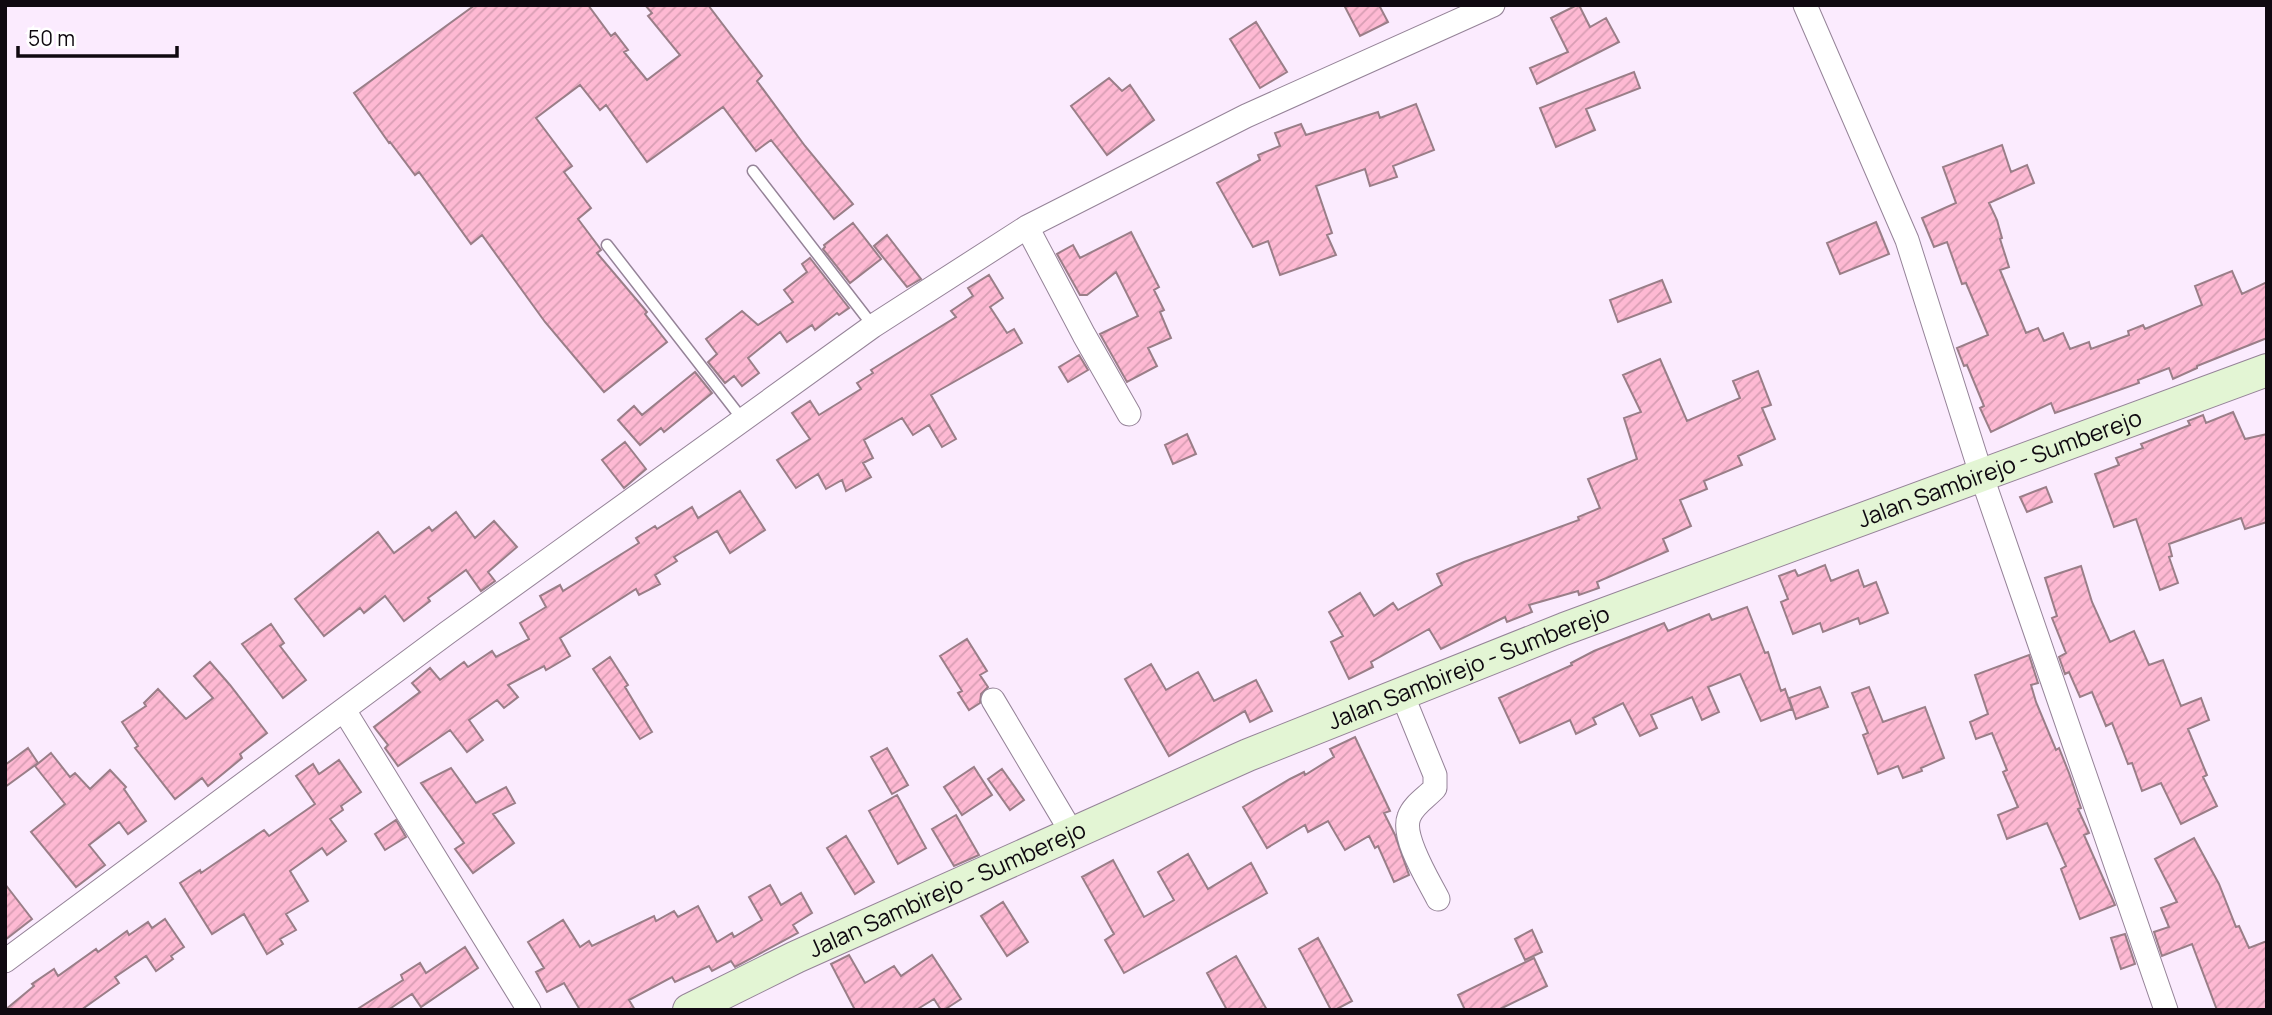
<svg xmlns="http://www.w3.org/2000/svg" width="2272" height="1015" font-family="Manrope,sans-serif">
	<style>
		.building { fill: url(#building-hatch); stroke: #9a7e88; stroke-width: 2 }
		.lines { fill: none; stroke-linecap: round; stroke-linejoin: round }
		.service-casing { stroke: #958398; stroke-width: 13 }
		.minor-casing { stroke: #958398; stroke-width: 25 }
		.secondary-casing { stroke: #958398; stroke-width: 34 }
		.service { stroke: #fff; stroke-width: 10 }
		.minor { stroke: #fff; stroke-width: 23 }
		.secondary { stroke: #e3f5d4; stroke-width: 32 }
		.labels { text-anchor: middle; stroke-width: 7; stroke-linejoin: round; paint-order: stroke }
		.street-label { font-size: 23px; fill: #0f0910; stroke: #fff }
	</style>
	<defs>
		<pattern id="building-hatch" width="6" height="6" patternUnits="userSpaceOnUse" patternTransform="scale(1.75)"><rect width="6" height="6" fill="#feb9d3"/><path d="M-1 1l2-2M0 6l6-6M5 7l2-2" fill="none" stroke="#d89eb4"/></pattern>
	</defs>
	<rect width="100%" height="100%" fill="#fbebfe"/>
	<path class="building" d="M475,5H588L611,36L615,33L628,50L624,52L647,80L680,55L648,16L652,13L645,5H708L762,76L757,81L805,146L853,204L834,219L771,140L756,151L723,107L647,162L606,105L600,110L580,85L536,118L572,166L564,172L591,208L578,219L599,247L601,250L597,253L647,312L645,314L667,342L604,392L545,322L482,235L471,244L419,172L415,175L390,142L389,143L354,93Z
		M1344,5H1379L1388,22L1360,36Z
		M1577,5H1579L1590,27L1606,18L1619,42L1537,84L1530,68L1568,52L1551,18Z
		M1256,22L1287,72L1260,88L1230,39Z
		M1634,72L1640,88L1586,109L1595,130L1556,147L1540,108Z
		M1109,78L1122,91L1130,85L1154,120L1107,155L1071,106Z
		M1416,104L1434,150L1393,166L1397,177L1370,186L1365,169L1316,186L1332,233L1327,235L1336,255L1280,275L1268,241L1253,247L1217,183L1260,160L1258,155L1280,146L1275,133L1301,124L1306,135L1378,112L1380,118Z
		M2002,145L2011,172L2027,165L2034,183L1989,203L1997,220L2002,238L2000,239L2009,267L2000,270L2026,333L2038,328L2044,341L2063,333L2070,349L2089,342L2091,349L2129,335L2128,331L2143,325L2145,329L2202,305L2195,286L2232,271L2242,294L2267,282V338L2197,366V368L2173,379L2169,368L2138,380L2139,383L2055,413L2051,403L1991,432L1980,408L1984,406L1967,365L1964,366L1957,348L1988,335L1966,283L1962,284L1947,242L1934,247L1922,218L1956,203L1943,167Z
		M1876,222L1889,254L1840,274L1827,243Z
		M853,223L881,259L850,283L823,249L825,247L824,245Z
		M1131,232L1159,287L1154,290L1164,310L1160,312L1171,338L1148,348L1157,366L1127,382L1100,334L1138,316L1116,272L1087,295H1080L1057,254L1073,245L1080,258Z
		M887,235L921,279L907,287L874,246Z
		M810,258L849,308L839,315L837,313L815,330L812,325L787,342L780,332L748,358L759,373L742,386L734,376L725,383L708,362L717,354L706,339L742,311L758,325L793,302L784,290L807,272L802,264Z
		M989,275L1003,298L990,307L1007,333L1014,329L1022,343L931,395L956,439L942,447L929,425L913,435L902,418L864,440L873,458L863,463L871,477L846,491L842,480L826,489L818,474L796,488L777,460L810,439L792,413L810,401L819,415L861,389L857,383L873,373L871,370L956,317L951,311L973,296L968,288Z
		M1662,280L1671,302L1618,322L1610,300Z
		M1079,355L1088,370L1068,382L1059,367Z
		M1660,359L1687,421L1740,398L1733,381L1758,371L1771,405L1762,408L1775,439L1738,456L1742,465L1704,481L1707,489L1680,500L1691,526L1663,539L1668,551L1597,582L1599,588L1579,595L1578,591L1529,605L1532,612L1507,622L1505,617L1441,649L1429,629L1371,662L1373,667L1349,679L1331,642L1343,636L1329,612L1360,593L1374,616L1393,603L1398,610L1442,585L1437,574L1464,562L1579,520L1578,517L1600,508L1588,479L1637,459L1624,418L1641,412L1623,375Z
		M695,372L712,393L664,432L661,428L640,445L618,420L634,406L642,415Z
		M2233,412L2245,439L2267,434V522L2245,529L2241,518L2169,544L2172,556L2169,557L2178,583L2160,590L2136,519L2114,527L2095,474L2119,465L2116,458L2143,448L2141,444L2190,425L2188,421L2203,415L2206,423Z
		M1187,434L1196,454L1173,464L1165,445Z
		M625,442L646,469L624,488L602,460Z
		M2046,487L2052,502L2027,512L2020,497Z
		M740,491L765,530L730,553L717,531L674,557L677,561L655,575L660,584L639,595L636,589L560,638L570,656L546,670L544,666L508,685L518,697L504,708L497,700L469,720L483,740L467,752L450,730L398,766L385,748L388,745L374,727L420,692L412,683L430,668L440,680L464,662L468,667L492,651L496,657L529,639L520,623L546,607L540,596L560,585L563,591L639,543L636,538L655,526L657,529L692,507L698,518Z
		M456,512L475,538L494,521L517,547L488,572L495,581L481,591L466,570L428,598L430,601L404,621L385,596L364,613L360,608L324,636L295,599L378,532L394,553L429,527L432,531Z
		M1825,565L1831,581L1858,570L1864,587L1876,582L1888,613L1860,624L1858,618L1823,632L1820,623L1793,634L1781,602L1788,599L1779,576L1795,570L1798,576Z
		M2081,566L2092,602L2110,642L2134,631L2149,665L2163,660L2181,706L2201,698L2209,720L2188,729L2207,775L2203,777L2217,806L2181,824L2161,783L2142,791L2132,763L2128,764L2112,723L2106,726L2092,692L2080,697L2069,672L2065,674L2059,657L2066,653L2052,618L2057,616L2045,578Z
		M1747,607L1765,653L1768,652L1781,691L1785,689L1792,709L1761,721L1740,674L1708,687L1719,712L1702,720L1692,697L1651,715L1657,728L1640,736L1623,703L1593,718L1596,724L1576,734L1570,720L1520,743L1499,698L1572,665L1571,663L1594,651L1664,623L1668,631L1709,614L1712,620Z
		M271,624L284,643L280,646L306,680L283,698L242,644Z
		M967,639L987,671L980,675L988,687L981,694L980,703L969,710L958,693L962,691L940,656Z
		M2029,655L2038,683L2031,685L2036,702L2056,750L2059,748L2069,773L2081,808L2078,809L2089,833L2084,835L2115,905L2080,919L2061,869L2066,866L2047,823L2007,839L1998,815L2018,807L2003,772L2007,770L1992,733L1976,739L1970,722L1988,714L1975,675Z
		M610,657L628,685L625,687L652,732L640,739L593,669Z
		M210,662L230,685L267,733L240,754L242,758L208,786L202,778L175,799L135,748L138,746L122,722L146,706L144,703L158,689L186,719L213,698L194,676Z
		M1151,664L1166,690L1198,672L1214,701L1256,680L1272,711L1250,722L1245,711L1169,756L1125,679Z
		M1820,687L1828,707L1796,719L1789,698Z
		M1869,687L1883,722L1925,707L1944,758L1921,768L1922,771L1903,778L1898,766L1878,774L1863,735L1868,733L1852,693Z
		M1355,737L1390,811L1384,813L1395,835L1409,875L1394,882L1378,846L1375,848L1369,836L1345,850L1328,821L1308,832L1305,825L1267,848L1243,807L1290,779L1304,772L1305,775L1334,757L1330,749Z
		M28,748L38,763L5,787V765Z
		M887,748L908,785L892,794L871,757Z
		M51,753L70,777L75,773L90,789L110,770L126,787L124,789L146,821L128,834L119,822L89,845L105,865L76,887L31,832L65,804L35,766Z
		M339,760L361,792L341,806L343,810L330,819L346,841L327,855L322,848L290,871L308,901L286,914L296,930L280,939L283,944L267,954L244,914L212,934L180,883L200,870L201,873L264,830L269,836L315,804L296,776L313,764L319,774Z
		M974,767L992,795L962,815L944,787Z
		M451,768L476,803L506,787L515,803L493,814L514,843L473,873L455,849L464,843L421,783Z
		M1002,769L1024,800L1010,810L988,779Z
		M897,795L926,848L898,864L869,811Z
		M956,815L979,855L954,866L932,829Z
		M396,820L406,837L385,850L375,834Z
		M846,836L874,882L855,894L827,848Z
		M2194,838L2219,884L2236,927L2239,926L2249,948L2267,941V1010H2217L2192,944L2162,956L2154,932L2169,927L2161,908L2177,902L2155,859Z
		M1188,854L1208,889L1251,863L1267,893L1124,973L1105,940L1114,934L1082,877L1113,860L1144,917L1174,900L1158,872Z
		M5,884L32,919L5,940Z
		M770,885L781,905L801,893L812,913L793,925L798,933L735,967L731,961L712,971L709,966L675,982L672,977L629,1000L635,1010H580L564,983L547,992L536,972L544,968L528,942L563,920L580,947L589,941L592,946L654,916L656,921L674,911L678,917L698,906L717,942L732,933L734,937L762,920L749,897Z
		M1003,902L1028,942L1007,956L981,916Z
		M165,919L184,947L171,956L173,959L156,971L146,956L115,977L119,983L81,1010H5L34,986L32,984L54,969L58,976L96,949L98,952L127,931L129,935L148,922L152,928Z
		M1532,930L1542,952L1525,960L1515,939Z
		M2125,934L2135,964L2121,969L2111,938Z
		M1318,938L1352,1001L1335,1010H1331L1299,949Z
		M465,947L478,968L421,1007L412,994L388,1010H356L403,980L401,975L420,963L426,973Z
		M849,955L865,983L894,966L901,976L932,955L961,999L944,1010H941L934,999L916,1010H855L831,964Z
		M1236,956L1267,1010H1227L1207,973Z
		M1534,958L1547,986L1498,1010H1465L1458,995Z"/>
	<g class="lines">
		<g class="service-casing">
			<path id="service" d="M753,171L873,326
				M607,245L743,420"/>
		</g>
		<g class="minor-casing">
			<path id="minor" d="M1805,5L1907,240L1982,477L2166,1010
				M1027,227L1084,335L1129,414
				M1402,694L1435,775V788C1427,797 1413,805 1409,817C1401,837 1429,881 1438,899
				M993,700L1072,833
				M344,710L529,1010
				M5,961L447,633L873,326L1027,227L1246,116L1493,5"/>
		</g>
		<g class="secondary-casing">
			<g id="secondary">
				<path id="s1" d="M689,1010L796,957L1248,755L1564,629L2267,370"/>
			</g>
		</g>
		<use href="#service" class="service"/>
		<use href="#minor" class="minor"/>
		<use href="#secondary" class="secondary"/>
	</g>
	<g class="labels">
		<g class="street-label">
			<text dy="8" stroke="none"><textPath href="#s1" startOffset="1419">Jalan Sambirejo - Sumberejo</textPath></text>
			<text dy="8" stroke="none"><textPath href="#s1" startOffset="852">Jalan Sambirejo - Sumberejo</textPath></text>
			<text dy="8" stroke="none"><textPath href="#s1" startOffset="285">Jalan Sambirejo - Sumberejo</textPath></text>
		</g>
	</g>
	<rect width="2272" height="1015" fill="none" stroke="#0f0910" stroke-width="14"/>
	<path d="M18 46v10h159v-10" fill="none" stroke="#0f0910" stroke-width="3.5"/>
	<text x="28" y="46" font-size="21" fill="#0f0910" stroke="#ffffff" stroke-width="5" paint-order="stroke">50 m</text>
</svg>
